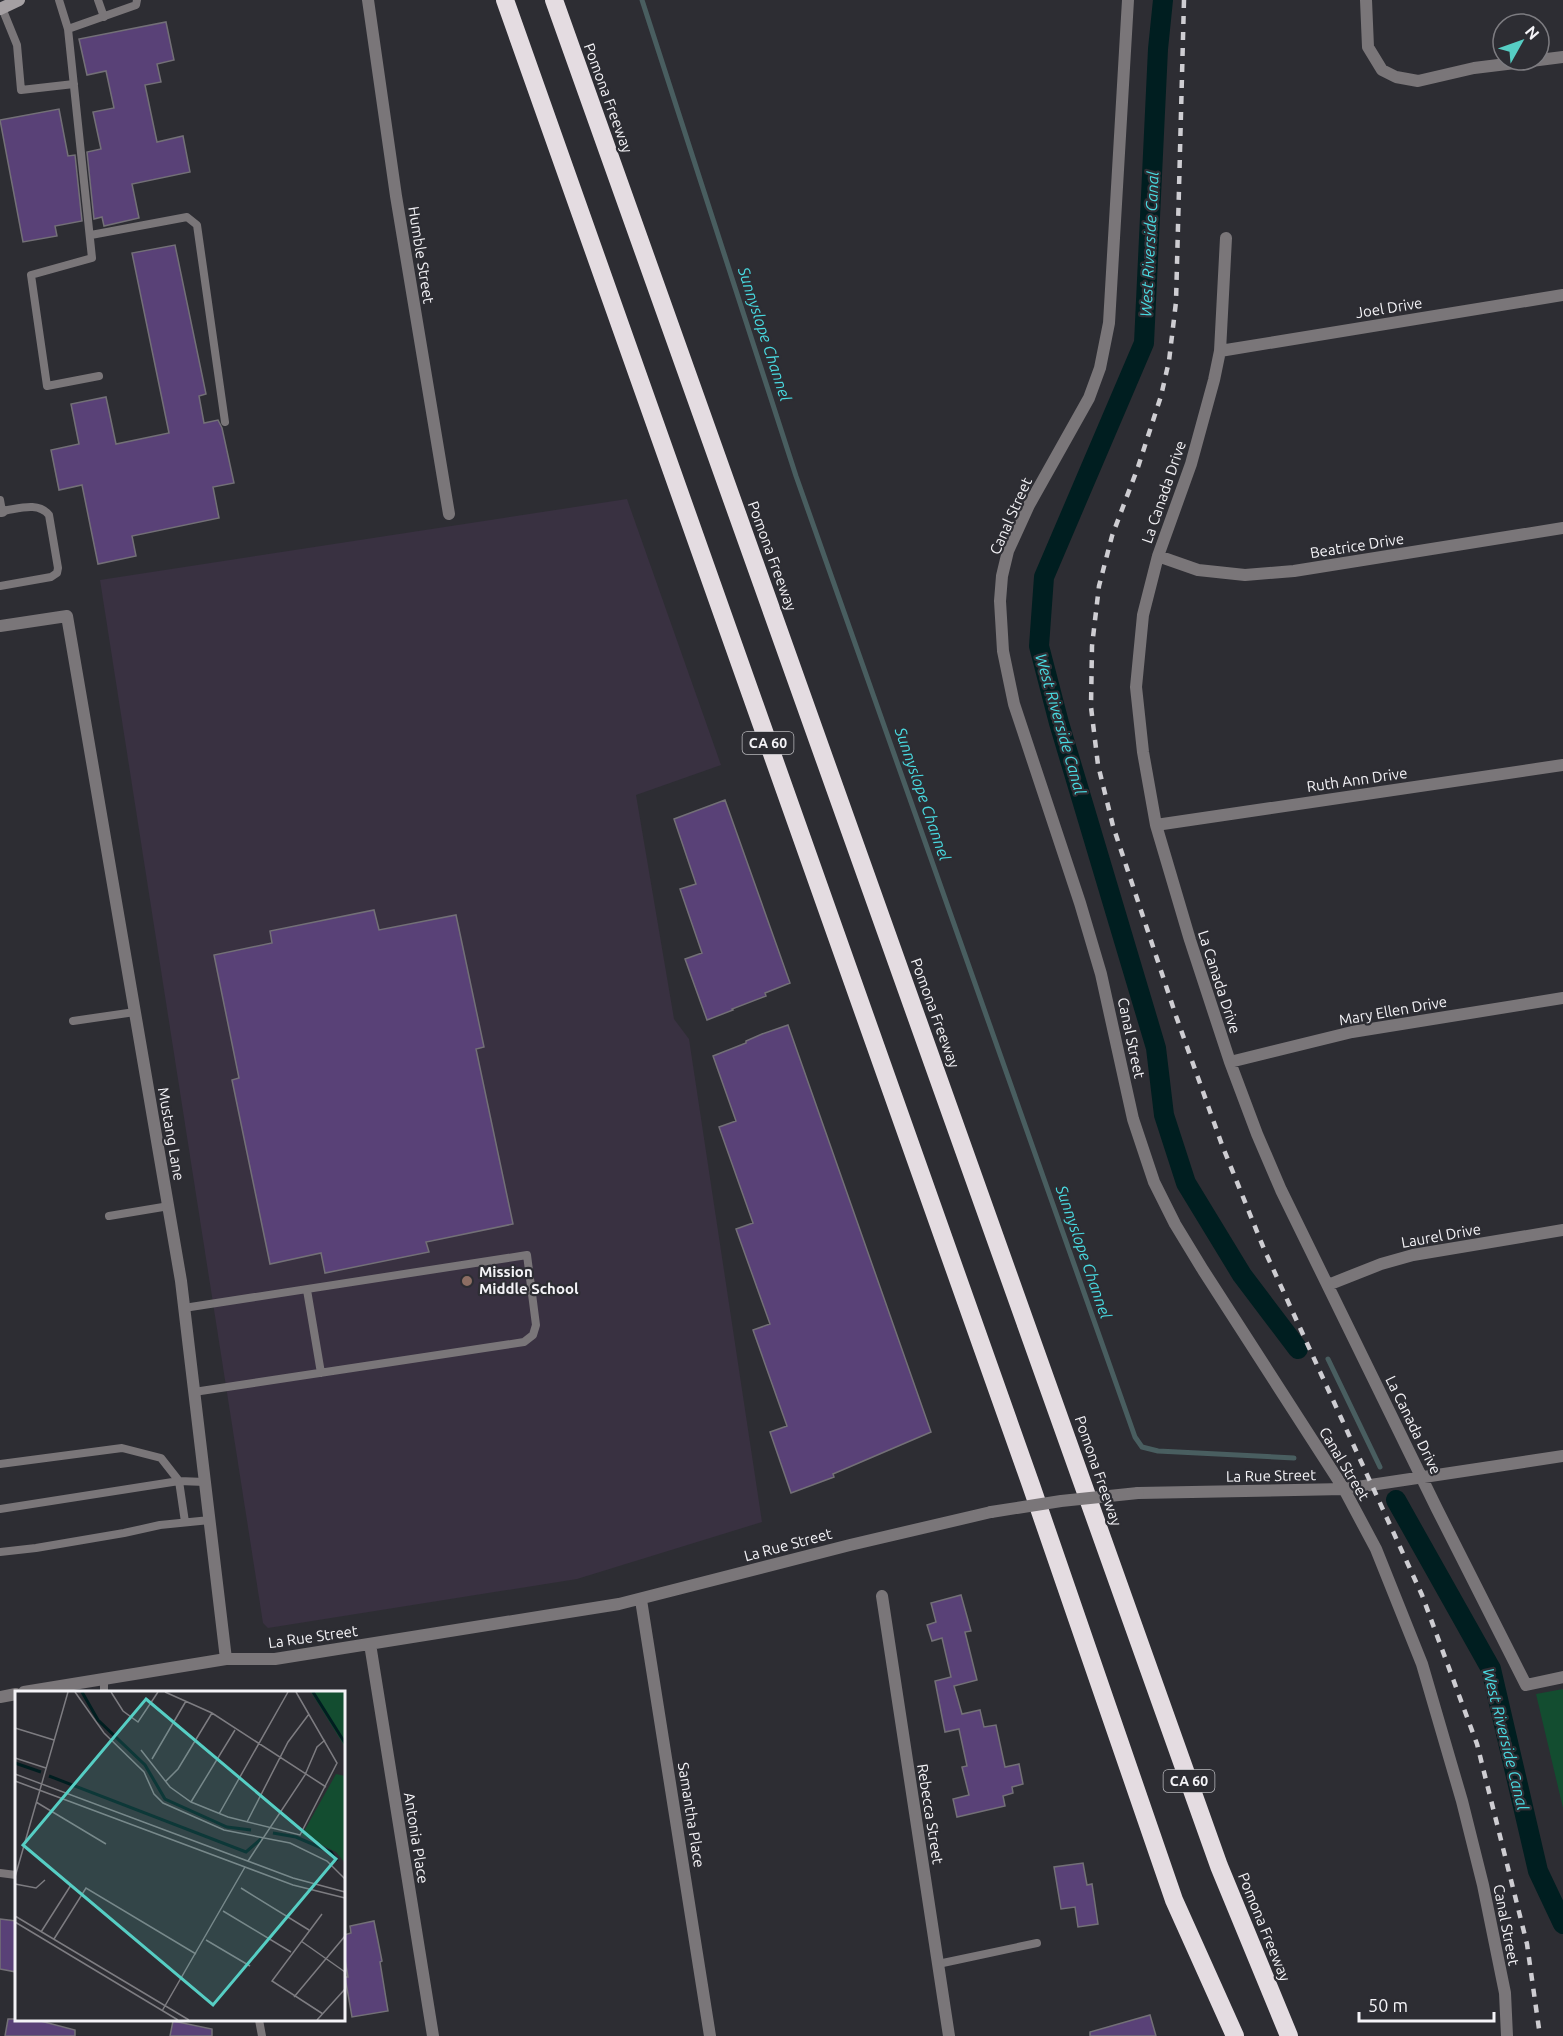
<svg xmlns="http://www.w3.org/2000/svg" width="1563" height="2036" font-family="Ubuntu,sans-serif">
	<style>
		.education { fill: #393141 }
		.green { fill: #134d30 }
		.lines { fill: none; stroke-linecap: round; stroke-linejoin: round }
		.stream { stroke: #495e60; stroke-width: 5 }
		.canal { stroke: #001e20; stroke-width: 20 }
		.building { fill: #594177; stroke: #737077; stroke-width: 1.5 }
		.service { stroke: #7a7679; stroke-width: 8 }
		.minor { stroke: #7a7679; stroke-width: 12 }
		.secondary { stroke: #a5a0a3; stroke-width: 12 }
		.motorway { stroke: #e4dce1; stroke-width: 18 }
		.rail { stroke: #cecdd2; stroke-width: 4.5; stroke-dasharray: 8 8; stroke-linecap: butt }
		.minor-bridge { stroke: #7a7679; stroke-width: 12 }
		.education-dot { fill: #8d6e63; stroke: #2d2d33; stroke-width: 2 }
		.labels { text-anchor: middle; stroke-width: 4.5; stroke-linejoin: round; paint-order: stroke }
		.shield { fill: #2d2d33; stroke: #b8b8bc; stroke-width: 1.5 }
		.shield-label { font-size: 14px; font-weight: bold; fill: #f4f3f7 }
		.street-label { font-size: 15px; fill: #f4f3f7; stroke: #2d2d33 }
		.poi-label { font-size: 15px; font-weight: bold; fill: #f4f3f7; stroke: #2d2d33; text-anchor: start }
		.water-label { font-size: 16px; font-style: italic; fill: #49dae1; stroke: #2d2d33 }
		.inset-river { fill: none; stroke: #001e20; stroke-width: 3 }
		.inset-road { fill: none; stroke: #7d7c81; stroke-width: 1.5 }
		.view { fill: #56cec4; fill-opacity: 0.15; stroke: #56cec4; stroke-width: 3 }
		.inset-edge { fill: none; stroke: #f4f3f7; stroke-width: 3 }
	</style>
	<rect width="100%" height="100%" fill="#2d2d33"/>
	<path class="education" d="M627,499L721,765L636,795L674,1019L689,1039L762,1522L577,1579L268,1628L263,1623L100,580Z"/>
	<path class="green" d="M1563,1689V1808L1536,1694Z"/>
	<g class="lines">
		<path class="stream" d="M642,0L796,476L1135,1437L1142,1447L1158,1451L1294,1458
			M1328,1359L1380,1467"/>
		<path class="canal" d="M1163,0L1158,49L1144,343L1044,577L1039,646L1059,723L1156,1048L1164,1115L1186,1183L1242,1275L1298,1349
			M1396,1500L1491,1669L1538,1871L1563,1924"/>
	</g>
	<path class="building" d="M166,22L174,60L157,64L161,82L145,85L157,142L183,136L190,172L132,184L139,218L104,226L102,217L94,219L87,152L101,149L93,112L114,108L106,71L87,75L79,39Z
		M59,109L68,156L75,155L82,221L55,226L57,236L23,242L0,120Z
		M175,245L206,394L199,396L204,423L218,420L222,428L234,483L213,487L219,518L132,536L136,556L98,564L82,485L59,490L51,450L79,444L71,404L106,397L116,444L169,433L132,253Z
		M725,800L790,983L765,993L766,996L732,1009L733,1010L707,1020L685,959L702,953L680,889L696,884L674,819Z
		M374,910L379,930L456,915L484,1047L476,1049L513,1224L426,1242L429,1252L325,1273L321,1253L270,1264L232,1080L239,1078L214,955L272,943L270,931Z
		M788,1025L931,1432L833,1474L834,1477L791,1493L770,1432L787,1426L753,1330L770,1324L736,1229L753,1223L719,1127L736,1121L713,1056L746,1043V1041L762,1034Z
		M961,1595L971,1631L965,1632L977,1680L954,1686L962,1714L980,1710L984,1727L996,1725L1005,1767L1019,1764L1023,1784L1012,1787L1013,1793L1003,1796L1005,1806L957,1817L953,1799L969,1795L962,1767L967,1766L959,1729L945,1732L935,1681L951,1677L942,1638L932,1641L927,1625L936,1622L931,1603Z
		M1083,1863L1087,1885L1092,1884L1098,1924L1078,1927L1075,1907L1061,1909L1054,1867Z
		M0,1919L16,1921V1972L0,1969Z
		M374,1921L382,1961L380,1962L388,2011L352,2017L345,1977H348L344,1954V1935L351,1933L350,1926Z
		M1150,2015L1156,2036H1090V2032Z
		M8,2019H33L75,2030V2036H5Z
		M173,2021L212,2029V2036H170Z"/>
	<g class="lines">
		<path class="service" d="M59,0L68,29L92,258L31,275L47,386L99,376
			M98,0L104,17
			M2,8L17,45L21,90L74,84
			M68,29L136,5L137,0
			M91,235L187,217L197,225L225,422
			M0,500L2,511C18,509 38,501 49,515L58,568L57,573L51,577L0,586
			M73,1021L135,1012
			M109,1216L169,1206
			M307,1290L321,1373
			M184,1308L527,1255L536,1325L533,1335L524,1342L194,1392
			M0,1464L122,1448L161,1458L179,1481L205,1482
			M0,1509L179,1481L185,1522
			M0,1552L36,1548L124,1533L160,1525L210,1520
			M104,1692V1679
			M0,1873L16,1875
			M938,1964L1037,1943
			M259,2020L262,2036"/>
		<path class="minor" d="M368,0L396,196L449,514
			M1128,0L1109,323L1100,368L1089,398L1029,505L1008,551L1002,576L1000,601L1003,651L1014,704L1080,903L1101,974L1133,1119L1154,1182L1175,1224L1203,1270L1344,1489L1376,1549L1422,1664L1462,1801L1483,1885L1505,1993L1507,2036
			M1366,0L1368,47L1382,70L1396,77L1418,81L1474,68L1539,60
			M1539,60L1563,57
			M1226,238L1220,351L1214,380L1191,464L1158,556L1143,615L1136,687L1143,752L1156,825L1190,940L1230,1062L1257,1134L1281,1190L1437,1509L1526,1685L1563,1677
			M1220,351L1563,295
			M0,511H2
			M1158,556L1198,570L1245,575L1294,571L1563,528
			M0,626L67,616L181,1281L226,1659
			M1156,825L1563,765
			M1230,1062L1352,1032L1563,998
			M1328,1285L1381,1264L1413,1255L1563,1230
			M1138,1493L1344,1489L1563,1456
			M882,1596L949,2036
			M641,1600L710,2036
			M370,1644L433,2036
			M24,1692L226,1659H275L619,1604L850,1545L991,1512
			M0,1697L16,1694"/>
		<path class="secondary" d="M0,9L19,0"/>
		<path class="motorway" d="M505,0L1031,1485L1174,1900L1235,2036
			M554,0L1219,1866L1289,2036"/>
		<path class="rail" d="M1184,0L1176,302L1169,361L1161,396L1138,467L1112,536L1099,586L1092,646L1091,707L1098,765L1113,826L1176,1016L1222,1145L1264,1249L1422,1595L1477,1744L1527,1944L1540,2036"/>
		<path class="minor-bridge" d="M991,1512L1061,1501L1138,1493"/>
	</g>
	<circle class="education-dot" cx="467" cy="1281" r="6"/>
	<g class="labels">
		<g class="shield">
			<rect x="742.5" y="732" width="51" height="22" rx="4.5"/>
			<rect x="1163.5" y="1770" width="51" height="22" rx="4.5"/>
		</g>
		<g class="shield-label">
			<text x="768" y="748">CA 60</text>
			<text x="1189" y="1786">CA 60</text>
		</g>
		<g class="street-label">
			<text transform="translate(608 98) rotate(70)" y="5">Pomona Freeway</text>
			<text transform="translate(421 255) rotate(81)" y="5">Humble Street</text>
			<text transform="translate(1389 308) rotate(-9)" y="5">Joel Drive</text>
			<text transform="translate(1164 492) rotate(-71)" y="5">La Canada Drive</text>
			<text transform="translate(1011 516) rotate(-66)" y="5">Canal Street</text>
			<text transform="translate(1357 546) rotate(-9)" y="5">Beatrice Drive</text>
			<text transform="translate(772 556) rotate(70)" y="5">Pomona Freeway</text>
			<text transform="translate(1357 780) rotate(-8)" y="5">Ruth Ann Drive</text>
			<text transform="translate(1219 982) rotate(72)" y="5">La Canada Drive</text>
			<text transform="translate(1393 1011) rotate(-10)" y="5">Mary Ellen Drive</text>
			<text transform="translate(935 1013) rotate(70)" y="5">Pomona Freeway</text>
			<text transform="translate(1131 1038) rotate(78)" y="5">Canal Street</text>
			<text transform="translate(171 1134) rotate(80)" y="5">Mustang Lane</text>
			<text transform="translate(1441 1236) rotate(-10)" y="5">Laurel Drive</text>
			<text transform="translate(1413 1425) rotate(64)" y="5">La Canada Drive</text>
			<text transform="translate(1344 1464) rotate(59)" y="5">Canal Street</text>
			<text transform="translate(1098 1471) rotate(71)" y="5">Pomona Freeway</text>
			<text transform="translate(1271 1476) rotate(-1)" y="5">La Rue Street</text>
			<text transform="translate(788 1545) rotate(-15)" y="5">La Rue Street</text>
			<text transform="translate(313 1637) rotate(-8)" y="5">La Rue Street</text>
			<text transform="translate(930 1814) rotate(81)" y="5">Rebecca Street</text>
			<text transform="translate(691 1815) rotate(81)" y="5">Samantha Place</text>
			<text transform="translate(416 1838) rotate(81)" y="5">Antonia Place</text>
			<text transform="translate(1506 1925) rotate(79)" y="5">Canal Street</text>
			<text transform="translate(1264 1927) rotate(68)" y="5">Pomona Freeway</text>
		</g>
		<g class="poi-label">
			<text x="479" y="1277">Mission<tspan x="479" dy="17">Middle School</tspan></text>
		</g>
		<g class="water-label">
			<text transform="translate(1149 244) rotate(-87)" y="6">West Riverside Canal</text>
			<text transform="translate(765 334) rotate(72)" y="6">Sunnyslope Channel</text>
			<text transform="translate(1061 724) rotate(74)" y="6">West Riverside Canal</text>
			<text transform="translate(923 794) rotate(71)" y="6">Sunnyslope Channel</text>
			<text transform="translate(1084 1252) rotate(71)" y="6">Sunnyslope Channel</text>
			<text transform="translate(1506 1739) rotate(76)" y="6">West Riverside Canal</text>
		</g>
	</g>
	<g transform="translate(15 1691)">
		<rect width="330" height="330" fill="#2d2d33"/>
		<path d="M296,1H330V56ZM321,83L330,85V172L321,161L287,144Z" fill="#134d30"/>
		<path class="inset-river" d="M67,1L83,29L130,74L150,108L212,136L236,139M298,1L330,52M0,72L26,81M34,85L231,161L246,148M258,142L281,146L316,161L322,170"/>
		<path class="inset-road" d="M60,1L89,42L129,81L139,103L148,112L209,139L275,152L312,170L330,188M96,1L108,20L123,31L143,1M150,1L197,22L311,96M0,37L39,49M126,59L155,96L176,111L213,126L285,144L322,72L281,1M0,67L31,77M137,68L171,10M0,83L278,187L330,201M0,90L278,194L330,207M151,90L163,78L197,22M21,111L91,153M176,111L220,39M204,123L273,1M232,131L273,51L294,23M233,170L290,84L302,56L310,49M0,186L53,1M0,193L21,197L30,189M226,197L294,239M208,220L276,261M307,223L257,290L308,323M0,225L174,329M0,231L163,329M26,241L56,194M39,248L71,197L181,263M191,249L235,275M286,250L330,281M279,306L330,245M147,320L230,176M302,329L330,298"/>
		<path class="view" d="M131,8L321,168L198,314L8,154Z"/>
		<rect width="330" height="330" class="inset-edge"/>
	</g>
	<g transform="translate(1521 42) rotate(50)"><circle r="28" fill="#2d2d33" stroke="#7d7c81" stroke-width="1.5"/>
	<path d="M0-4.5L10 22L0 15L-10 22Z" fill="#56cec4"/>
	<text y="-9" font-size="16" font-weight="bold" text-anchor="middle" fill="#f4f3f7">N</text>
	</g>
	<path d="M1359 2012v9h135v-9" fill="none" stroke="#f4f3f7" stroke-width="3"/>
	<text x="1368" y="2012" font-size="18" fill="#f4f3f7" stroke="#2d2d33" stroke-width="4.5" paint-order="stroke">50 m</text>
</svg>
